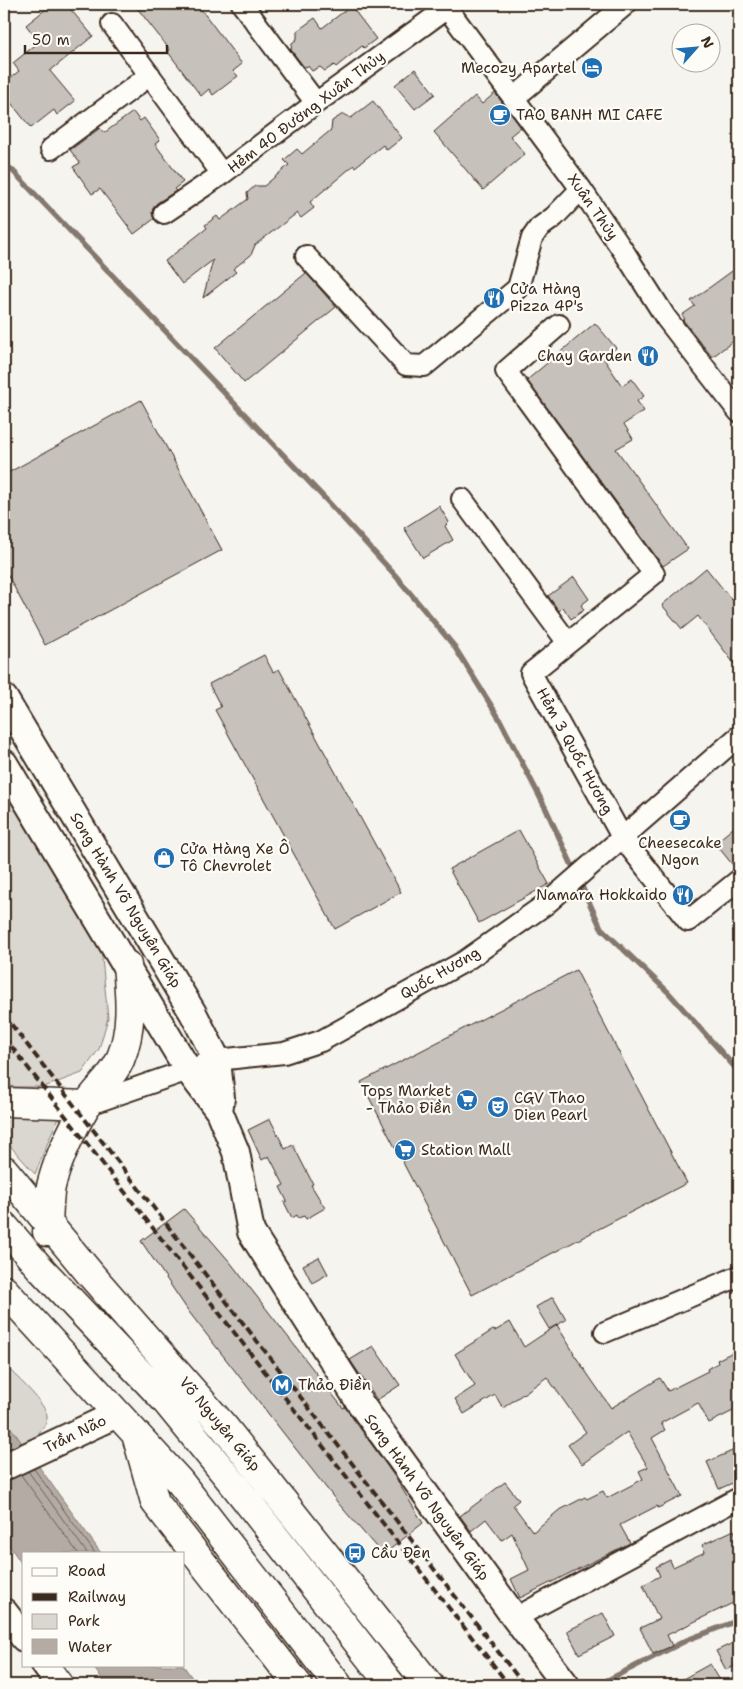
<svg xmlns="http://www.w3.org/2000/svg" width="743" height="1689" font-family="'Shantell Sans',sans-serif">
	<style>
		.green { fill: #dad6d0; stroke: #8a8077 }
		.water { fill: #b4aca4; stroke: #84786e }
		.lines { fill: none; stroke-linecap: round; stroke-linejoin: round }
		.shore { stroke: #6b5e54; stroke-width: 1 }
		.stream { stroke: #84786e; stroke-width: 5.5 }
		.building { fill: #c7c1bb; stroke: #3b2a1e }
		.minor-casing { stroke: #3b2a1e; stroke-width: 24 }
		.major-casing { stroke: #3b2a1e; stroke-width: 30 }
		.highway-casing { stroke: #3b2a1e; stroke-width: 31 }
		.minor { stroke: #fdfcf7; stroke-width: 20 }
		.major { stroke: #fdfcf7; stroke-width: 26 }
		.highway { stroke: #fdfcf7; stroke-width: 28 }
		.rail { stroke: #3b2a1e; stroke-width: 4; stroke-dasharray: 8 4; stroke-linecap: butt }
		.labels { text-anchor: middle; stroke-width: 4.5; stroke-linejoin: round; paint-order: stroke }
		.poi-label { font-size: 15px; fill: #3b2a1e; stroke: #fdfcf7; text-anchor: start }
		.street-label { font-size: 15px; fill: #3b2a1e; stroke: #fdfcf7 }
	</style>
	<rect width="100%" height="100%" fill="#f5f4ee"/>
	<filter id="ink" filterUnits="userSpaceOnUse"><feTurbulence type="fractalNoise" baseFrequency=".02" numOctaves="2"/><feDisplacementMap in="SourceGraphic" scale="10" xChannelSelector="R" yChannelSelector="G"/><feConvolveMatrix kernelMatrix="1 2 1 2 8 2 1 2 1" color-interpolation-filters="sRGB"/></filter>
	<g filter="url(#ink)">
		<path class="green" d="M4,770L99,928L108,1018L99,1049L82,1073L44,1087H15L4,1084Z
			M4,1109L59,1115L35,1174L4,1139Z
			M4,1364C16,1377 38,1395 46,1412C48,1416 47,1419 46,1423L31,1444L4,1457Z"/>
		<path class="water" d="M4,1418L101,1553H24V1567L4,1538Z
			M92,1665H183L197,1685H106Z"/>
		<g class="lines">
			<path class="shore" d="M34,1469L95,1553
				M28,1471L87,1553
				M21,1475L78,1553"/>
			<path class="stream" d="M4,163L13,171L331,505L395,575L454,646L499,718L546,809L601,928L668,992L739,1072
				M606,1681L687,1640L739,1620"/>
		</g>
		<path class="building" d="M52,4H66L93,36L50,71L75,101L57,115L54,110L31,128L4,94V83L19,71L13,63L39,42L26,25Z
			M134,4H197L242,64L233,71L238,76L213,95L209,89L201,96L168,52L170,50Z
			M351,6L376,39L364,48L362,46L336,67L334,65L325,71L320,67L312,71L308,66L304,67L291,50L292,43L297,39V31L315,18L322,28Z
			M415,69L435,94L415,109L395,85Z
			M495,93L521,127L510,136L525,154L483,190L434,132L475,96L482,104Z
			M373,101L402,138L387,150L383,145L355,167L354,165L310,202L314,208L301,218L297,213L255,245L251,255L233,269L236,272L203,298L213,260L182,284L165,261L207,228L205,225L217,216L220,220L248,199L247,193L255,186H264L289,165L284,160L297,149L302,154L331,130L332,121L343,114L351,118Z
			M133,112L140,121L144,118L160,140L155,144L183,182L174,189L176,191L157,203L153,208L152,213L154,219L134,234L100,189L92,194L73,167L80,163L70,150L100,128L104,133Z
			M739,266V337L712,357L683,320L685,319L682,315L695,306L691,301Z
			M306,273L336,307L244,383L215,348Z
			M595,323L616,348L604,359L622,386L632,379L644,396L637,401L644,411L624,424L633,439L616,449L688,549L663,566L527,380Z
			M141,400L222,550L45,645L4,568V475Z
			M439,506L449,522L445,526L453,540L423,558L404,528Z
			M706,568L732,600L739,594V670L698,616L682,629L662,605Z
			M574,577L589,599L581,605L584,610L571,619L563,607L559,611L548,596Z
			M264,655L273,672L279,669L401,892L335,929L215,710L221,707L209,684Z
			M739,823V868L736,869L715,843Z
			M519,830L549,884L479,923L449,869Z
			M576,970L687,1183L472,1295L361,1082Z
			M270,1119L285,1149L293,1145L313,1184L311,1185L325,1208L306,1219L304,1216L298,1218L297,1215L292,1218L284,1202L287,1201L280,1187L284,1185L269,1156L262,1160L248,1130Z
			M184,1209L230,1262L343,1408L345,1407L395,1477L423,1523L383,1555L338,1503L189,1312L141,1241Z
			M319,1257L328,1274L312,1283L303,1265Z
			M553,1297L566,1320L549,1329L536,1307Z
			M510,1322L524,1347L557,1325L574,1353H573L611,1408L660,1378L668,1391L708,1371L707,1369L718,1363L717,1360L739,1349V1408L709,1423L698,1403L661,1423L665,1430L652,1438L682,1496L658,1508L657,1506L620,1525L630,1543L520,1598L511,1579L529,1570L512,1533L502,1540L486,1519L471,1531L460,1516L505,1482L519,1500L513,1505L533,1532L558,1511L585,1497L587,1499L603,1491L607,1498L643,1479L639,1471L648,1467L627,1432L582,1464L568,1445L586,1432L547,1377L503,1408L495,1395L464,1414L455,1399L475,1386L455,1354L493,1330L495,1331Z
			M373,1346L400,1385L377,1400L350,1360Z
			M739,1448V1480L719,1489L707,1462Z
			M734,1530L739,1542V1600L667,1635L672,1646L653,1654L640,1628L659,1619L643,1585L660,1576L656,1567L670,1560L673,1567L705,1552L702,1545Z
			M603,1613L615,1636L579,1654L567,1631Z
			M739,1640V1664L726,1670L716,1651Z
			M710,1664L723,1685H672Z"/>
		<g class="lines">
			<g class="minor-casing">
				<path id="minor" d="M242,4L316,103
					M444,4L581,189L626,255L666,318L739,412
					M112,24L222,174
					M514,98L626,4
					M51,149L150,75
					M164,213L222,174L316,103L447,8
					M306,256L406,365L424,366L518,288L532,238L539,228L554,217L581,189
					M559,325L506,371L654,574L531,673L622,837L688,921L739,880
					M462,499L568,643
					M87,1105L217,1060L284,1053L321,1041L465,961L546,904L739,736
					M605,1332L739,1276
					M515,1618L739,1498"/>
			</g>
			<g class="major-casing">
				<path id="major" d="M4,698L193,1013L217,1060L221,1098L219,1111
					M4,763L188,1070L219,1111L236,1152L251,1232L360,1403L515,1618L566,1685
					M4,1467L117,1414
					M4,1612L24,1638
					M45,1665L60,1685"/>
			</g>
			<g class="highway-casing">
				<path id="highway" d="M4,1102L87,1105
					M4,1170L92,1276L224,1427L429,1685
					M4,1226L40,1268L164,1399L236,1487L391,1685
					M47,1232C50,1215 47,1196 53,1179C60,1154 73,1128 86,1106C96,1090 113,1077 120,1060C133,1029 130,997 127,965
					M4,1290L180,1482L338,1685
					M137,1438L155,1502L298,1685"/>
			</g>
			<use href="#minor" class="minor"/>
			<use href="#major" class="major"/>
			<use href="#highway" class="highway"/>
			<path class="rail" d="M4,1015L524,1685
				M4,1037L509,1685"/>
		</g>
	</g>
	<defs>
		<g id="hotel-disc" transform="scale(1.125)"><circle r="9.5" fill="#1f6fb2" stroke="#fdfcf7"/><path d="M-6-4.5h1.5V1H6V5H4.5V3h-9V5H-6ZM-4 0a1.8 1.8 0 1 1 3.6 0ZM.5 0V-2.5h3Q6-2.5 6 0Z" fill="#fff"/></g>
		<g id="cafe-disc" transform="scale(1.125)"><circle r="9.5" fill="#1f6fb2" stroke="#fdfcf7"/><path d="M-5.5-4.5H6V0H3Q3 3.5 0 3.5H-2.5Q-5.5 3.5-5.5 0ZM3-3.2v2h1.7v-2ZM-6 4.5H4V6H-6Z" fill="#fff"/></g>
		<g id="restaurant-disc" transform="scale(1.125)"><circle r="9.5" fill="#1f6fb2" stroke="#fdfcf7"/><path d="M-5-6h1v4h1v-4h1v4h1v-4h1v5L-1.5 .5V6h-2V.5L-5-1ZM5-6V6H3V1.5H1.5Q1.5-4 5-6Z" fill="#fff"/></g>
		<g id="shop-disc" transform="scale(1.125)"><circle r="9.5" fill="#1f6fb2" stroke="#fdfcf7"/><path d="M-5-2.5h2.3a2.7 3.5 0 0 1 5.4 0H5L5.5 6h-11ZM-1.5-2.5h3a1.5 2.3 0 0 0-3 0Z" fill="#fff"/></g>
		<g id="supermarket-disc" transform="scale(1.125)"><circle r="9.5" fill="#1f6fb2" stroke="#fdfcf7"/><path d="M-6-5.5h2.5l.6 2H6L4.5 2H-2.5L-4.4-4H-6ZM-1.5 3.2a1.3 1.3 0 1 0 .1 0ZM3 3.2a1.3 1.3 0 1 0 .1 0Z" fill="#fff"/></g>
		<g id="theatre-disc" transform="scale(1.125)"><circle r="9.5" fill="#1f6fb2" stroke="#fdfcf7"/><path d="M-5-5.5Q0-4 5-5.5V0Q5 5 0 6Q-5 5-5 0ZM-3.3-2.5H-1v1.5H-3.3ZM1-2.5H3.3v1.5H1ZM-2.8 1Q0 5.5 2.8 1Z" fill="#fff"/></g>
		<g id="metro-disc" transform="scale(1.125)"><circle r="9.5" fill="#1f6fb2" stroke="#fdfcf7"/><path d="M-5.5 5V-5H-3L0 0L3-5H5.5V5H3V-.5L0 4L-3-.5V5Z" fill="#fff"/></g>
		<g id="bus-disc" transform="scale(1.125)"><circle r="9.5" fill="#1f6fb2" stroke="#fdfcf7"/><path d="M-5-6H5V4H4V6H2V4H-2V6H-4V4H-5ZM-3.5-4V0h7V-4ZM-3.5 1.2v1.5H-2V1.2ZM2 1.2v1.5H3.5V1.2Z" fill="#fff"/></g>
	</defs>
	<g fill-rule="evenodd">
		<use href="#hotel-disc" x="592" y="68"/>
		<use href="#cafe-disc" x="500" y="115"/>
		<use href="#restaurant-disc" x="494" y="298"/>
		<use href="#restaurant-disc" x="648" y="356"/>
		<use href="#cafe-disc" x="680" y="820"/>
		<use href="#shop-disc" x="164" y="858"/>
		<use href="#restaurant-disc" x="683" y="895"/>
		<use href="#supermarket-disc" x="467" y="1100"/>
		<use href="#theatre-disc" x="498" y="1107"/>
		<use href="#supermarket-disc" x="405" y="1150"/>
		<use href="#metro-disc" x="282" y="1385"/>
		<use href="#bus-disc" x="355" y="1553"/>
	</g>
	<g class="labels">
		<g class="poi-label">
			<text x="576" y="73" text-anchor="end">Mecozy Apartel</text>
			<text x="516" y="120">TAO BANH MI CAFE</text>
			<text x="510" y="294">Cửa Hàng<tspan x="510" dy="17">Pizza 4P's</tspan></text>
			<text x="632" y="361" text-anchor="end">Chay Garden</text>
			<text x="680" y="848" text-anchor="middle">Cheesecake<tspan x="680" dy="17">Ngon</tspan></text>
			<text x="180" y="854">Cửa Hàng Xe Ô<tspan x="180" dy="17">Tô Chevrolet</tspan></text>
			<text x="667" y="900" text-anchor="end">Namara Hokkaido</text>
			<text x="451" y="1096" text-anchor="end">Tops Market<tspan x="451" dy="17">- Thảo Điền</tspan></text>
			<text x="514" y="1103">CGV Thao<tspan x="514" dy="17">Dien Pearl</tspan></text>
			<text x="421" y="1155">Station Mall</text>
			<text x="298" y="1390">Thảo Điền</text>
			<text x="371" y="1558">Cầu Đen</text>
		</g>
		<g class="street-label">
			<text transform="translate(306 112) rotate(-37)" y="5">Hẻm 40 Đường Xuân Thủy</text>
			<text transform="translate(593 207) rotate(55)" y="5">Xuân Thủy</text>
			<text transform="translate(575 751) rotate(61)" y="5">Hẻm 3 Quốc Hương</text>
			<text transform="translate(126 900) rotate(59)" y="5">Song Hành Võ Nguyên Giáp</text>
			<text transform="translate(440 973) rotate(-30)" y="5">Quốc Hương</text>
			<text transform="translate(220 1424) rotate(50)" y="5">Võ Nguyên Giáp</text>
			<text transform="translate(75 1434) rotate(-26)" y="5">Trần Não</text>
			<text transform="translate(427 1497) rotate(54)" y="5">Song Hành Võ Nguyên Giáp</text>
		</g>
	</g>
	<rect width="743" height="1689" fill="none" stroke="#fdfcf7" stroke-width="20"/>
	<rect x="10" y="10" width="723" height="1669" fill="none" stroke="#3b2a1e" stroke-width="2" filter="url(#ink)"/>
	<rect x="22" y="1552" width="162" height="115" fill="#fdfcf7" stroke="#afa8a0"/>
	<rect x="32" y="1568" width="25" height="8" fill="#fdfcf7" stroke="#afa8a0"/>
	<text x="68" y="1576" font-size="15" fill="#3b2a1e">Road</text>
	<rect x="32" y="1593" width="25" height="8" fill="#3b2a1e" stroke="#afa8a0"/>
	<text x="68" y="1602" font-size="15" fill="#3b2a1e">Railway</text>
	<rect x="32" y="1614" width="25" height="15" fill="#dad6d0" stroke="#afa8a0"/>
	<text x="68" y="1626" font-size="15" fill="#3b2a1e">Park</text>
	<rect x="32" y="1639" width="25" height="15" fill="#b4aca4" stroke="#afa8a0"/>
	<text x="68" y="1652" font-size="15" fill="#3b2a1e">Water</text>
	<g transform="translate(696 48) rotate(63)"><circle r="24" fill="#fdfcf7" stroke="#afa8a0"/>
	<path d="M0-4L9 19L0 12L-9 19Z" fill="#1f6fb2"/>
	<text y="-8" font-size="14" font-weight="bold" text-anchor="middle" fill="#3b2a1e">N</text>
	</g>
	<path d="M25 45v8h142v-8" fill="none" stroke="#3b2a1e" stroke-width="2.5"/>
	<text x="32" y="45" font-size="15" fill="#3b2a1e" stroke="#fdfcf7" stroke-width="4" paint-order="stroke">50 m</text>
</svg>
